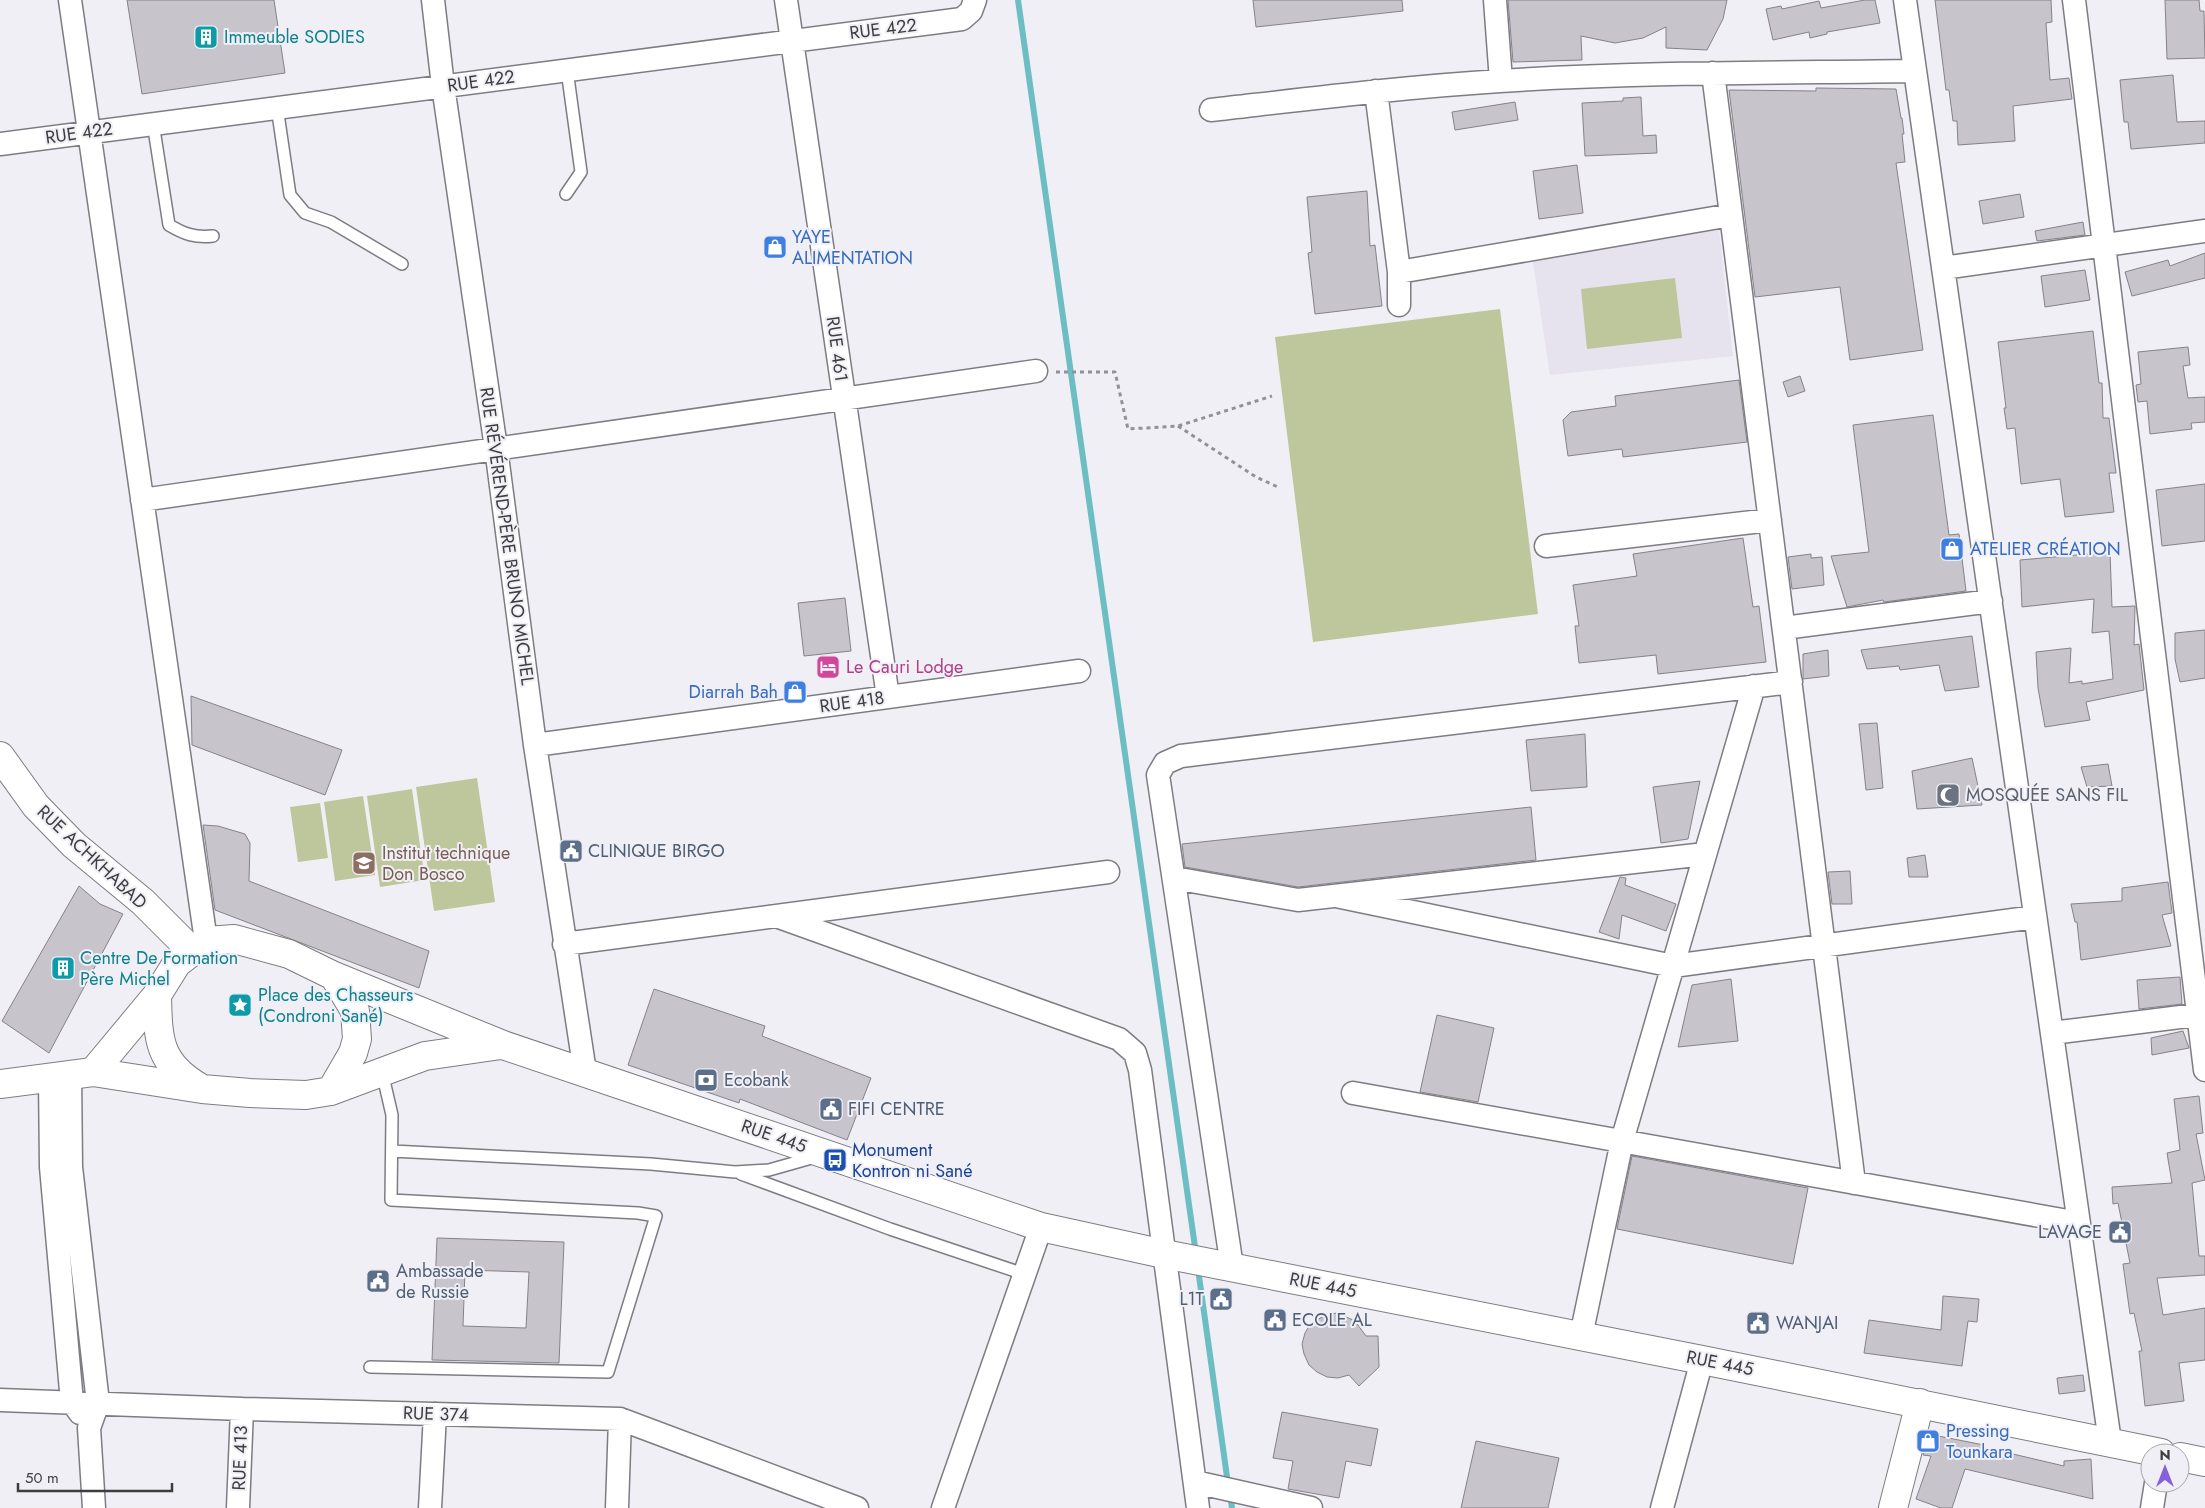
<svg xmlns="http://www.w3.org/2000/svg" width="2205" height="1508" font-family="Jost,sans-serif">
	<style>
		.built { fill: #e6e2ee }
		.green { fill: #bec69b }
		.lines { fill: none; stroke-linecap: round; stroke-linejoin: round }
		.stream { stroke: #6cbec2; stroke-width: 6 }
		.building { fill: #c7c5cb; stroke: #858389; fill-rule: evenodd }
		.service-casing { stroke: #7e7c82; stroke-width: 14 }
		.minor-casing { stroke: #7e7c82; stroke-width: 25 }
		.tertiary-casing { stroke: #7e7c82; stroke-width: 30 }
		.path { stroke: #939196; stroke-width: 3; stroke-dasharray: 4 4; stroke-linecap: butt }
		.service { stroke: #fff; stroke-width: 11 }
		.minor { stroke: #fff; stroke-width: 22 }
		.tertiary { stroke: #fff; stroke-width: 28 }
		.labels { text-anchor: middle; stroke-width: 4; stroke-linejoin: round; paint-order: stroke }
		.street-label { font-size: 18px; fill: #3d3c3f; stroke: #f1eff6 }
		.culture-label { font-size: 18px; fill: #0d838f; stroke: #f1eff6; text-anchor: start }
		.shop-label { font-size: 18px; fill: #366cbe; stroke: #f1eff6; text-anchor: start }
		.hotel-label { font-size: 18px; fill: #b23c85; stroke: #f1eff6; text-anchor: start }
		.worship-label { font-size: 18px; fill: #5b616d; stroke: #f1eff6; text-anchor: start }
		.service-label { font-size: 18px; fill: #4e5e75; stroke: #f1eff6; text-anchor: start }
		.education-label { font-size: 18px; fill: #785e54; stroke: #f1eff6; text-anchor: start }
		.transit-label { font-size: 18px; fill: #164399; stroke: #f1eff6; text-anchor: start }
	</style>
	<rect width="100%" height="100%" fill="#f1eff6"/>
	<path class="built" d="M1719,230L1733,356L1550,375L1532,256Z"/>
	<path class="green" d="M1675,278L1682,338L1587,349L1581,289Z
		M1500,309L1538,614L1313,642L1275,337Z
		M477,778L495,902L434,911L416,787Z
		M412,789L425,880L380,887L367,796Z
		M363,796L375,875L335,881L324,802Z
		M320,803L328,858L298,862L290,807Z"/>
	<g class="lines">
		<path class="stream" d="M1018,0L1196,1254
			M1198,1269L1228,1484
			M1230,1494L1232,1508"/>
	</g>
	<path class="building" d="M127,0H274L285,73L142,94Z
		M1253,0H1402L1403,11L1256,27Z
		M1508,0H1727L1723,19L1707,50L1666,48V27L1643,38L1615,43L1581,36L1582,60L1513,62Z
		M1865,0H1875L1880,23L1827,32V34L1810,38L1809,32L1773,40L1766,9L1781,6L1782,9L1819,1L1821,8Z
		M1935,0H2051L2052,22L2046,23L2050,80L2069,78L2072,99L2013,106L2015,141L1958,145L1957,121H1953L1949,90H1946Z
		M2165,0H2199L2200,11H2204L2205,58L2167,59Z
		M2173,75L2177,122L2205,121V143L2131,149L2128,122H2124L2120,80Z
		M1816,88L1896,89L1901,118H1902L1904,134H1902L1905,162L1896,163L1923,350L1850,360L1840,287L1755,297L1729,90L1816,91Z
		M1641,97L1643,136L1656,135L1657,153L1585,156L1582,103L1623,101V98Z
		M1515,102L1518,120L1455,130L1452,112Z
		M1577,165L1583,213L1539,219L1533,171Z
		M1367,191L1370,246L1375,245L1382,306L1315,314L1308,253L1312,252L1307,197Z
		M2020,194L2024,217L1983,224L1979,201Z
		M2083,222L2085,235L2037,241L2035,231Z
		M2205,253V278L2132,296L2125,272L2168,260L2170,266Z
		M2085,270L2090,300L2045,307L2041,276Z
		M2093,331L2099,383H2102L2103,418H2109L2116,473H2109L2114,512L2065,517L2060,479L2021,484L2015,428L2007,429L2004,408H2006L1998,342Z
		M2188,347L2190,365L2183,366L2188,398L2205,397V422L2191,423L2192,429L2150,434L2147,401L2138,402L2136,385L2141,384L2138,352Z
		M1800,376L1805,391L1788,397L1783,382Z
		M1739,380L1747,442L1623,457L1622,449L1568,456L1563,420L1571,412L1616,406L1615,396Z
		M1933,415L1949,535L1959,534L1966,591L1884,602L1883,600L1847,607L1831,556L1869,552L1853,425Z
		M2205,484V541L2162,546L2156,490Z
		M1743,538L1753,607L1759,606L1766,662L1658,674L1656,655L1579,663L1575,626H1579L1573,585L1637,576L1633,554Z
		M2110,552L2112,607L2135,606L2134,645L2139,644L2144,690L2086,702L2090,720L2045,727L2038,688L2036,652L2071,648L2069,683L2082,681V684L2113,679L2109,631L2092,633L2094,599L2022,607L2020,560Z
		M1811,554V558L1822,557L1824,585L1792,589L1788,557Z
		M845,598L851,651L804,656L798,603Z
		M2205,630V678L2180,682L2175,659V633Z
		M1972,636L1979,687L1945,691L1939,665L1900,670L1899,666L1867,669L1861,650Z
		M1828,650L1829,676L1803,679V654Z
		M191,696L342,750L325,795L192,745Z
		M1877,723L1883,788L1866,790L1859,724Z
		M1585,734L1587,787L1531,791L1526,740Z
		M1972,758L1982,805L1917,809L1912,771Z
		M2108,764L2112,786L2087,787L2081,767Z
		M1700,781L1688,839L1661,843L1653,787Z
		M1531,807L1536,860L1298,887L1185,867L1182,844Z
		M203,825L218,826L245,834L250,843L249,881L429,951L419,988L215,910Z
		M1925,855L1928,877H1909L1907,858Z
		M1850,871L1852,904H1832L1828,872Z
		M1620,877L1626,878L1625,885L1676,904L1666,931L1622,915L1619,939L1599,932Z
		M2168,882L2172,913L2162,915L2171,946L2081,960L2077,922H2075L2071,904L2122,901V888Z
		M79,886L100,904L123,914L49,1053L2,1021Z
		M2180,977L2182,1004L2139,1009L2137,980Z
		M1731,979L1738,1041L1678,1047L1692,985Z
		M654,989L765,1026L762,1036L871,1078L847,1140L740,1099L739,1103L628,1065Z
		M1437,1015L1494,1028L1478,1102L1420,1092Z
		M2183,1031L2189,1048L2152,1055L2151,1038Z
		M2199,1096L2203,1133L2196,1134L2205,1180L2192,1183L2199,1256H2205V1275L2157,1278L2163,1315L2205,1308V1360L2179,1363L2184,1401L2145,1406L2139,1351H2142L2134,1313L2130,1314L2123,1264L2130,1263L2118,1203L2113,1204L2112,1187L2172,1183L2167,1153L2180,1150L2174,1099Z
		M1632,1156L1808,1188L1793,1264L1617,1229Z
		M437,1238L564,1242L559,1363L432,1360ZM465,1270L529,1272L526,1328L463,1326Z
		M1943,1296L1979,1299L1977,1322L1968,1321L1962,1366L1864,1353L1869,1320L1941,1330Z
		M1338,1313L1355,1321L1366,1336H1378L1379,1367L1359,1386L1349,1375L1338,1378L1327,1377L1317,1372L1309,1365L1304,1354L1302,1344L1305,1333L1311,1323L1328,1314Z
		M2083,1375L2085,1391L2059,1394L2057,1378Z
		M1282,1412L1378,1429L1371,1466L1346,1461L1339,1498L1288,1489L1293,1461L1273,1458Z
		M1928,1434L1984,1445L1983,1447L2064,1466V1461L2091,1459L2093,1499L1965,1469L1952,1508H1941L1916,1499L1931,1456L1923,1455Z
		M1476,1441L1559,1458L1548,1508H1461Z"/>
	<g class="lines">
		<g class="service-casing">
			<path id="service" d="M277,107L290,195L305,213L331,222L402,264
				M153,123L169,225C184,234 195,238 213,236
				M566,194L581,172L567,70
				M392,1151L651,1164L735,1172L769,1170L815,1157
				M741,1174L890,1229L1024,1274
				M370,1367L608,1372L656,1216L638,1213L391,1200L392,1115L382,1072"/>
		</g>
		<g class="minor-casing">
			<path id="minor" d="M70,0L206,941
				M433,0L443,86L496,448L535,745L585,1072
				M786,0L888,697
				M1495,0L1501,81
				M1905,0L2110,1442
				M2074,0L2205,1070
				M1713,73L1854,1183
				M1376,91L1399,272V305
				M1211,110C1308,99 1404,87 1500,81C1638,72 1777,73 1915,71
				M0,144L962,19L971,11L975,0
				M1943,268L2205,231
				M1399,272L1731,215
				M142,500L1036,371
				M1546,546L1770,520
				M1784,628L1991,601
				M535,745L1079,671
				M1174,878L1298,900L1705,854
				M1336,896L1673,966L2035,917
				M776,916L1119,1039L1135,1053L1140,1070L1198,1508
				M564,944L1108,872
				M2052,1033L2205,1014
				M70,1075L71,1167L98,1403L89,1428L94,1508
				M50,1078L51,1167L72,1402L80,1413
				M1353,1093L2079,1223
				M1232,1267L1158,775L1165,763L1181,756L1791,682
				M1581,1336L1622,1141L1754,686
				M0,1400L242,1409L620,1419L857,1508
				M1195,1482L1311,1508
				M238,1508L242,1409
				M430,1508L435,1414
				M617,1508L620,1419
				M943,1508L1041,1227
				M1662,1508L1702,1360
				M2152,1508L2156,1483"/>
		</g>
		<g class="tertiary-casing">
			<path id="tertiary" d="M0,756L36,806L74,845L143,902L192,951
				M157,995C158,1039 158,1063 199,1087
				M93,1072L157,995L177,963L206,941L234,939L289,954L334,976L503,1045L1041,1227L1164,1254L1702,1360L2161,1453
				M0,1084L93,1072L202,1089L250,1093L306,1095L331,1091L425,1056L501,1045
				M331,1091L353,1053L357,1039L355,1011L334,976
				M2180,1457L2205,1462
				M1893,1508L1920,1403"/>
		</g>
		<path class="path" d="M1056,372H1115L1128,429L1178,426L1272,396
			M1178,426L1256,477L1280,488"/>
		<use href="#service" class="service"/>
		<use href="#minor" class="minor"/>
		<use href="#tertiary" class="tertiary"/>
	</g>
	<defs>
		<g id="building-square" transform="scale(1.25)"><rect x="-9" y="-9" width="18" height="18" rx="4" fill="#0f9aa8" stroke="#f1eff6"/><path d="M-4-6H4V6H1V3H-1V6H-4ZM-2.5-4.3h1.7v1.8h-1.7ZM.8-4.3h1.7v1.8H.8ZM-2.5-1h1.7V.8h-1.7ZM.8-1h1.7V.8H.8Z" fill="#fff"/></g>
		<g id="shop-square" transform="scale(1.25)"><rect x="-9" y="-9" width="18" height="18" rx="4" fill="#3f7fe0" stroke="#f1eff6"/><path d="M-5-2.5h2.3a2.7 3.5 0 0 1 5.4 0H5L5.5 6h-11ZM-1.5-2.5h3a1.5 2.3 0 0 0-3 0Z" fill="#fff"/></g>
		<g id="hotel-square" transform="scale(1.25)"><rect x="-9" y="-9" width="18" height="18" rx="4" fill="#d1479c" stroke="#f1eff6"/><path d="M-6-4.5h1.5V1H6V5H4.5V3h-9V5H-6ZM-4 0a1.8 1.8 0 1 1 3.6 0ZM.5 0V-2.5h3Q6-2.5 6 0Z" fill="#fff"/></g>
		<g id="mosque-square" transform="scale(1.25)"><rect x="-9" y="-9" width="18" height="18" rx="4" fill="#6b7280" stroke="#f1eff6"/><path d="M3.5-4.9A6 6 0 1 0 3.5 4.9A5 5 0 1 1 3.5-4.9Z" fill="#fff"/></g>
		<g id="civic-square" transform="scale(1.25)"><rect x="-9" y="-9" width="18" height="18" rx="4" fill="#5c6f8a" stroke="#f1eff6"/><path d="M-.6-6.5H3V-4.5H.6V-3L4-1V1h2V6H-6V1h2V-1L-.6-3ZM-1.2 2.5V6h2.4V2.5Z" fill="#fff"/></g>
		<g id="school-square" transform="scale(1.25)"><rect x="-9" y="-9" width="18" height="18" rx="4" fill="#8d6e63" stroke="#f1eff6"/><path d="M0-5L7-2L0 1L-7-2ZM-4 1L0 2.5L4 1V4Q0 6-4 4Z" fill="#fff"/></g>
		<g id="sight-square" transform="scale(1.25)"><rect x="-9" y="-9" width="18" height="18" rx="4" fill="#0f9aa8" stroke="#f1eff6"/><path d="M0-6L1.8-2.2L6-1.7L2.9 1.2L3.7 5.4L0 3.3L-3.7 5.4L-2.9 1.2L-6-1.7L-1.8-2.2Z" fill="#fff"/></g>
		<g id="bank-square" transform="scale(1.25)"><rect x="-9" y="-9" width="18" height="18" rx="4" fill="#5c6f8a" stroke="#f1eff6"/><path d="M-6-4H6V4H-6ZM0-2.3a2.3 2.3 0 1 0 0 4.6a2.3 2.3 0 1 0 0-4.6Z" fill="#fff"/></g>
		<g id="bus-square" transform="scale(1.25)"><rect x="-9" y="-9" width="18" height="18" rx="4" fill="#1a4fb4" stroke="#f1eff6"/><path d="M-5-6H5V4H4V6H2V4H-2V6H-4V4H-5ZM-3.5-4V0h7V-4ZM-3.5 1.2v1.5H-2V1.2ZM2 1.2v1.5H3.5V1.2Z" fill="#fff"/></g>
	</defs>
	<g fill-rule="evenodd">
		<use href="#building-square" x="206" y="37"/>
		<use href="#shop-square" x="775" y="247"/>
		<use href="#shop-square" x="1952" y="549"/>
		<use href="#hotel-square" x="828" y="667"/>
		<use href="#shop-square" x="795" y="692"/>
		<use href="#mosque-square" x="1948" y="795"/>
		<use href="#civic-square" x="571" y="851"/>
		<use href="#school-square" x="364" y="863"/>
		<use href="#building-square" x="63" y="968"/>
		<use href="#sight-square" x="240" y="1005"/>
		<use href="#bank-square" x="706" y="1080"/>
		<use href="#civic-square" x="831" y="1109"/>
		<use href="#bus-square" x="835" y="1160"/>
		<use href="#civic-square" x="2120" y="1232"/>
		<use href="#civic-square" x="378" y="1281"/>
		<use href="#civic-square" x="1221" y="1299"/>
		<use href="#civic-square" x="1275" y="1320"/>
		<use href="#civic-square" x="1758" y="1323"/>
		<use href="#shop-square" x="1928" y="1441"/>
	</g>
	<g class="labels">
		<g class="street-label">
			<text transform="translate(883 29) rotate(-7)" y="6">RUE 422</text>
			<text transform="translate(481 81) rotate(-8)" y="6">RUE 422</text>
			<text transform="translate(79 133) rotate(-8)" y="6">RUE 422</text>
			<text transform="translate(837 349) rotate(82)" y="6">RUE 461</text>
			<text transform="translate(507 536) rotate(82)" y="6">RUE RÉVÉREND-PÈRE BRUNO MICHEL</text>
			<text transform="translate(852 702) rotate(-8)" y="6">RUE 418</text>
			<text transform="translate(92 857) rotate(43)" y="6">RUE ACHKHABAD</text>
			<text transform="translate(774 1136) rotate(19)" y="6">RUE 445</text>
			<text transform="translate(1323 1285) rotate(11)" y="6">RUE 445</text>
			<text transform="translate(1720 1363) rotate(11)" y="6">RUE 445</text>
			<text transform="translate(436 1414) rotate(2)" y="6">RUE 374</text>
			<text transform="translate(240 1458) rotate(-88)" y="6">RUE 413</text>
		</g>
		<g class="culture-label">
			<text x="224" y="43">Immeuble SODIES</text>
			<text x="80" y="964">Centre De Formation<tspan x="80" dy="21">Père Michel</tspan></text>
			<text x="258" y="1001">Place des Chasseurs<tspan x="258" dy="21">(Condroni Sané)</tspan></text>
		</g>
		<g class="shop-label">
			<text x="792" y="243">YAYE<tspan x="792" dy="21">ALIMENTATION</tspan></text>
			<text x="1970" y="555">ATELIER CRÉATION</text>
			<text x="778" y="698" text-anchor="end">Diarrah Bah</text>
			<text x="1946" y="1437">Pressing<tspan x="1946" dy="21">Tounkara</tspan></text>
		</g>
		<g class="hotel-label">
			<text x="846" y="673">Le Cauri Lodge</text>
		</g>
		<g class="worship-label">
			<text x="1966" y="801">MOSQUÉE SANS FIL</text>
		</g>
		<g class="service-label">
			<text x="588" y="857">CLINIQUE BIRGO</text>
			<text x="724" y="1086">Ecobank</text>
			<text x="848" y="1115">FIFI CENTRE</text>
			<text x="2102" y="1238" text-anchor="end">LAVAGE</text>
			<text x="396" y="1277">Ambassade<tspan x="396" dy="21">de Russie</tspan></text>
			<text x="1204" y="1305" text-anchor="end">L1T</text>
			<text x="1292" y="1326">ECOLE AL</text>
			<text x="1776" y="1329">WANJAI</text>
		</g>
		<g class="education-label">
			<text x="382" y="859">Institut technique<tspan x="382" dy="21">Don Bosco</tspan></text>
		</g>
		<g class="transit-label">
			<text x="852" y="1156">Monument<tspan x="852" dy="21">Kontron ni Sané</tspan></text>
		</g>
	</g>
	<g transform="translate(2165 1468)"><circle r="24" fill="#f1eff6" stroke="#a9a7ad"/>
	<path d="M0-4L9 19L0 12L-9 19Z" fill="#8761dc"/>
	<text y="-8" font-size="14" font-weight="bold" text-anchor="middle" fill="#3d3c3f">N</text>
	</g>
	<path d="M18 1483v8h154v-8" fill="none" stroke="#3d3c3f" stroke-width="2.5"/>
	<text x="25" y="1483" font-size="15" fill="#3d3c3f" stroke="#f1eff6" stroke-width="4" paint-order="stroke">50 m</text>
</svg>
